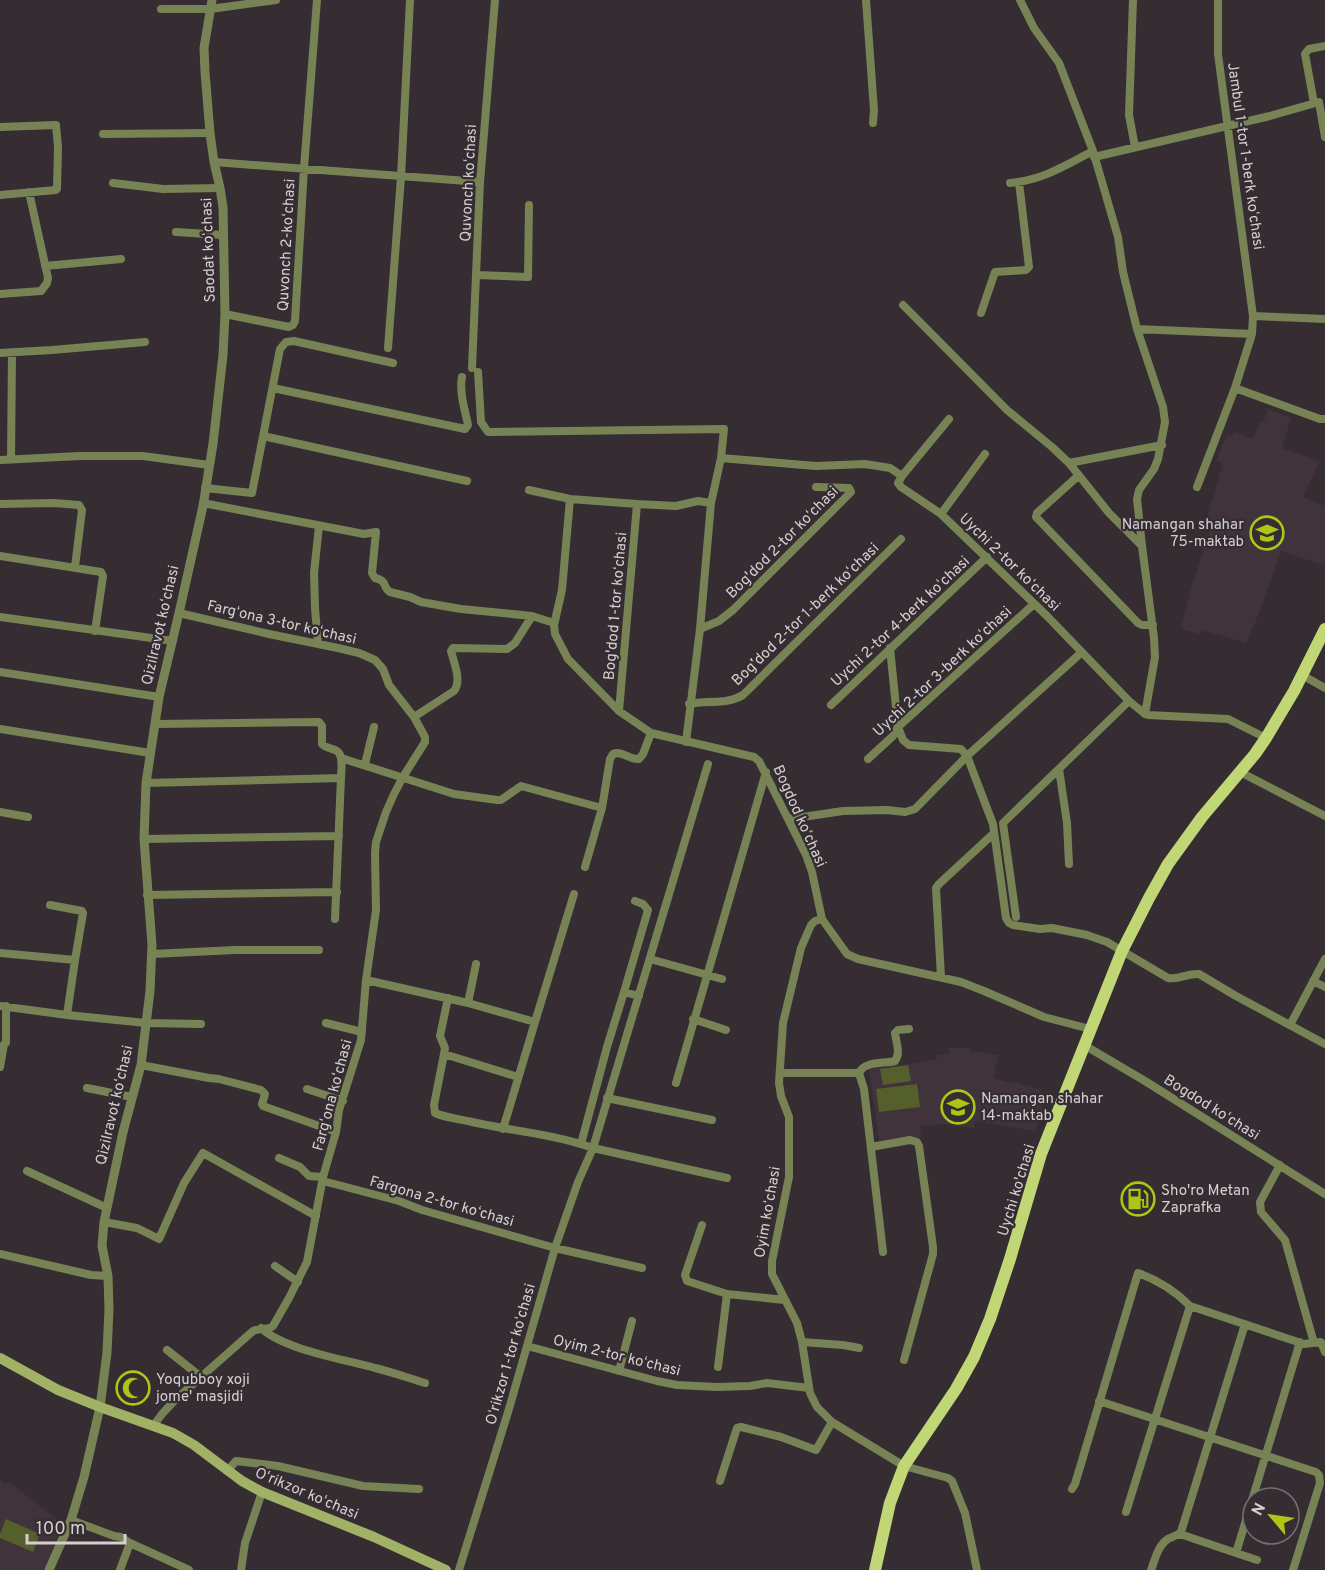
<svg xmlns="http://www.w3.org/2000/svg" width="1325" height="1570" font-family="Overpass,sans-serif">
	<style>
		.built { fill: #41333c }
		.green { fill: #545f2b }
		.lines { fill: none; stroke-linecap: round; stroke-linejoin: round }
		.minor { stroke: #788355; stroke-width: 8 }
		.tertiary { stroke: #788355; stroke-width: 9 }
		.secondary { stroke: #a1b267; stroke-width: 10 }
		.primary { stroke: #c1d674; stroke-width: 12 }
		.labels { text-anchor: middle; stroke-width: 4.5; stroke-linejoin: round; paint-order: stroke }
		.street-label { font-size: 15px; fill: #d5cfd2; stroke: #352d32 }
		.poi-label { font-size: 15px; fill: #d5cfd2; stroke: #352d32; text-anchor: start }
	</style>
	<rect width="100%" height="100%" fill="#352d32"/>
	<path class="built" d="M1268,409L1291,418L1282,448L1320,461L1303,497L1325,506V560L1323,565L1281,551L1260,611L1246,643L1202,630L1201,634L1181,629L1191,589L1211,526L1205,524L1223,464L1216,461L1227,435L1232,437L1234,432L1251,438L1254,437L1260,422L1263,423Z
		M949,1048H970L971,1051L999,1055L993,1078L1010,1083L1011,1081L1040,1089V1092L1046,1094L1035,1131L975,1121L974,1128L945,1124L920,1126L921,1137L879,1141L869,1069L936,1060L937,1055L949,1054Z
		M0,1478L3,1484L9,1482L63,1524L44,1570H0Z"/>
	<path class="green" d="M908,1065L911,1081L883,1085L880,1069Z
		M917,1084L920,1107L879,1112L876,1089Z
		M6,1519L40,1534L33,1552L0,1538V1534Z"/>
	<g class="lines">
		<path class="minor" d="M866,0L874,110L873,123
			M1020,0L1034,28L1059,63L1093,151L1118,237L1123,272L1137,329L1163,407L1165,422L1158,459L1154,469L1139,490L1137,499L1142,546L1154,638L1155,657L1145,714
			M1133,0L1129,115L1135,147
			M161,9H210L276,0
			M1314,103L1305,54L1309,49L1325,46
			M0,127L56,125L58,147L57,189L56,190L0,195
			M103,134L210,133
			M1094,157L1270,116L1319,102L1325,137
			M214,162L480,182
			M113,183L163,189L220,188
			M1010,183C1043,180 1064,166 1093,151
			M176,232L222,235
			M45,266L121,259
			M477,275L528,277L529,205
			M0,294L41,291L47,283L48,278L29,192
			M903,305L1007,410L1052,447L1069,463L1162,445
			M981,313L995,272L1026,270L1029,267L1019,182
			M225,314L289,327L293,325L295,321L304,168L317,0
			M1253,316L1325,319
			M1137,329L1252,334
			M388,348L401,177L410,0
			M0,353L52,350L145,342
			M472,368L480,182L495,0
			M478,372L481,422L488,432L724,429L721,458L711,503L700,629L686,742
			M273,388L465,429L468,425C465,410 459,392 462,377
			M1235,388L1320,419H1325
			M263,436L467,481
			M721,458L816,466L865,464L890,468L902,476L898,483L901,487L941,514L1047,616L1129,701L1145,714L1148,715L1228,719L1266,738
			M0,460L80,456H143L209,465
			M11,460L12,353
			M1069,463L1109,513L1142,546
			M902,476L949,419
			M1078,476L1037,513L1036,517L1138,623L1142,625H1153
			M1197,487L1235,388L1252,334L1253,316L1218,54V0
			M205,488L252,493L280,349L286,342L294,341L393,363
			M529,490L570,499L637,504L676,506L698,501L711,503
			M570,499L562,590L554,625L555,634L568,659L619,711L651,733L754,757L759,761L806,855L812,872L822,919L847,954L858,959L961,982L984,991L1044,1017L1090,1029
			M0,504L54,503L79,505L82,510L75,567
			M941,514L985,454
			M0,556L101,572L103,576L95,631
			M179,613L269,634L338,648L359,653L375,660L383,669L389,685L414,717L454,691C462,681 454,663 451,651L453,648L507,649L515,643L532,616L461,609L421,602L410,597L390,592C382,587 388,581 375,578L372,573L376,532L364,534L203,503
			M532,616L554,623
			M0,617L173,641
			M700,629L719,621L733,610L851,492L849,488L816,487
			M318,644L315,608L314,573L319,526
			M890,648L898,727L903,740L909,745L961,749L967,756L993,824L1006,918L1009,923L1013,925L1040,929L1052,928L1087,935L1107,942L1168,978C1179,980 1188,973 1199,974L1236,996L1325,1044
			M0,672L159,697
			M1302,675L1325,688
			M689,704C707,700 727,705 743,695L901,539
			M831,705L987,557
			M619,711L637,504
			M155,724L319,722L322,726V744C327,749 332,748 337,751C344,756 341,770 341,778
			M0,729L150,753
			M341,758L454,794L497,800H501L521,786L602,808
			M868,759L893,736L898,727L1034,604
			M365,764L374,727
			M708,764L593,1148L727,1178
			M1059,769L1067,823L1069,864
			M1240,772L1325,816
			M146,783L341,778L335,919
			M0,812L28,817
			M789,819L843,811L887,810L905,812L915,809L967,756L1082,652
			M144,839L339,836
			M585,867L602,808L610,759L613,754C622,750 629,760 639,759L643,754L651,733
			M147,895L337,892
			M1016,917L1003,823L1129,701
			M822,919L815,921L811,925L801,948L783,1023L779,1083L781,1096L789,1117V1177L772,1261V1274L797,1323L802,1342L810,1393L817,1407L832,1422L904,1466L948,1478L952,1481L965,1513L977,1570
			M0,953L75,960L83,913L82,911L50,905
			M152,954L235,950H319
			M650,959L722,979
			M941,977L936,888L939,884L993,834
			M366,980L468,1003L476,964
			M1313,981L1325,987
			M624,992L648,910L643,904L635,901
			M448,998L440,1036L445,1048L444,1054L434,1105L435,1113C446,1118 460,1119 472,1122C512,1131 554,1134 593,1148L578,1182L555,1248L509,1409L459,1570
			M468,1003L535,1022L503,1129
			M0,1006L67,1015L146,1023L201,1024
			M67,1015L75,960
			M693,1019L726,1030
			M535,1022L574,894
			M326,1023L362,1032
			M1290,1025L1325,959
			M1084,1045L1145,1081L1325,1194
			M444,1054L518,1077
			M141,1065L209,1078L219,1079L261,1090L265,1094L262,1104L263,1106L336,1132
			M0,1067L4,1044L6,1043V1006
			M780,1073H859L864,1089L883,1252
			M859,1073C864,1061 883,1064 895,1061C901,1053 896,1042 895,1033L898,1030L909,1029
			M676,1083L766,772
			M87,1088L132,1097
			M307,1089L343,1101
			M607,1098L712,1120
			M581,1144L607,1047L624,992L639,996
			M871,1147L910,1140L917,1142L919,1146L933,1247V1254L904,1360
			M279,1158L300,1167L309,1176L323,1177
			M1280,1165L1260,1202L1261,1212L1285,1240L1314,1343
			M27,1171L107,1208
			M323,1181L399,1201L422,1210L555,1248L642,1268
			M104,1222L137,1228L159,1239L184,1183L203,1153L316,1216
			M702,1225L685,1275L687,1281L727,1294L785,1300
			M0,1254L91,1275L108,1276
			M275,1266L298,1282
			M261,1328C285,1350 343,1359 375,1368C392,1372 408,1378 425,1383
			M802,1342L843,1345L859,1348
			M527,1346L657,1381L677,1385L717,1387L750,1386L767,1383L809,1388
			M167,1350L201,1377
			M718,1367L727,1294
			M619,1371L632,1321
			M1099,1401L1316,1472L1319,1475L1320,1483L1293,1570
			M154,1425L162,1414L175,1400L253,1331C260,1327 267,1331 273,1326L289,1298L307,1262L323,1177L336,1132L339,1110L361,1040L366,980L376,910L375,853L376,842L386,812L394,794L403,777L425,742V737L414,717
			M227,1471L236,1461L278,1466L363,1486L419,1489
			M720,1481L737,1428L741,1427L781,1437L816,1450L832,1422
			M1072,1489L1075,1484L1138,1273C1158,1280 1175,1291 1190,1306L1304,1344L1321,1342L1325,1352
			M1126,1512L1190,1306
			M71,1520L114,1536L121,1537L130,1543L189,1570
			M1180,1534L1236,1553L1300,1342
			M1236,1553L1257,1560
			M120,1570L130,1543
			M241,1570L245,1543L262,1492
			M1151,1570C1155,1560 1158,1545 1168,1539C1173,1536 1177,1536 1181,1532L1245,1324"/>
		<path class="tertiary" d="M49,1570L71,1520L84,1477L100,1407L107,1353L109,1309L108,1276L102,1246L104,1222L123,1132L141,1065L150,991L152,945L144,839L146,783L159,697L179,613L203,506L213,444L223,355L225,314L223,207L220,188L214,162L210,133L205,72L204,48L212,0"/>
		<path class="secondary" d="M0,1358L58,1390L100,1407L173,1433L194,1445L242,1481L262,1492L374,1537L446,1570"/>
		<path class="primary" d="M875,1570L890,1503L904,1466L956,1389L974,1357L990,1319L1010,1259L1041,1154L1122,951L1149,898L1168,864L1202,817L1255,754L1266,738L1294,691L1325,629"/>
	</g>
	<defs>
		<g id="school-ring" transform="scale(1.725)"><circle r="9.5" fill="#352d32" stroke="#abc615" stroke-width="1.5"/><path d="M0-5L7-2L0 1L-7-2ZM-4 1L0 2.5L4 1V4Q0 6-4 4Z" fill="#abc615"/></g>
		<g id="fuel-ring" transform="scale(1.725)"><circle r="9.5" fill="#352d32" stroke="#abc615" stroke-width="1.5"/><path d="M-5.5-6h7V0h2V4h1.3V-2.5L3-4.5l.8-.8L6-3V5H2.5V1h-1V6h-7ZM-4.2-4.7v3.2H.2V-4.7Z" fill="#abc615"/></g>
		<g id="mosque-ring" transform="scale(1.725)"><circle r="9.5" fill="#352d32" stroke="#abc615" stroke-width="1.5"/><path d="M3.5-4.9A6 6 0 1 0 3.5 4.9A5 5 0 1 1 3.5-4.9Z" fill="#abc615"/></g>
	</defs>
	<g fill-rule="evenodd">
		<use href="#school-ring" x="1267" y="533"/>
		<use href="#school-ring" x="958" y="1107"/>
		<use href="#fuel-ring" x="1138" y="1199"/>
		<use href="#mosque-ring" x="133" y="1388"/>
	</g>
	<g class="labels">
		<g class="street-label">
			<text transform="translate(1246 156) rotate(82)" y="5">Jambul 1-tor 1-berk koʻchasi</text>
			<text transform="translate(468 183) rotate(-87)" y="5">Quvonch koʻchasi</text>
			<text transform="translate(286 245) rotate(-87)" y="5">Quvonch 2-koʻchasi</text>
			<text transform="translate(208 250) rotate(-92)" y="5">Saodat koʻchasi</text>
			<text transform="translate(782 542) rotate(-45)" y="5">Bog'dod 2-tor koʻchasi</text>
			<text transform="translate(1010 562) rotate(44)" y="5">Uychi 2-tor koʻchasi</text>
			<text transform="translate(615 606) rotate(-85)" y="5">Bog'dod 1-tor koʻchasi</text>
			<text transform="translate(805 614) rotate(-44)" y="5">Bogʼdod 2-tor 1-berk koʻchasi</text>
			<text transform="translate(900 621) rotate(-43)" y="5">Uychi 2-tor 4-berk koʻchasi</text>
			<text transform="translate(282 622) rotate(13)" y="5">Fargʻona 3-tor koʻchasi</text>
			<text transform="translate(160 625) rotate(-77)" y="5">Qizilravot koʻchasi</text>
			<text transform="translate(942 671) rotate(-43)" y="5">Uychi 2-tor 3-berk koʻchasi</text>
			<text transform="translate(800 816) rotate(66)" y="5">Bogdod koʻchasi</text>
			<text transform="translate(332 1095) rotate(-75)" y="5">Fargʻona koʻchasi</text>
			<text transform="translate(114 1105) rotate(-77)" y="5">Qizilravot koʻchasi</text>
			<text transform="translate(1212 1107) rotate(32)" y="5">Bogdod koʻchasi</text>
			<text transform="translate(1016 1190) rotate(-73)" y="5">Uychi ko'chasi</text>
			<text transform="translate(442 1201) rotate(16)" y="5">Fargona 2-tor koʻchasi</text>
			<text transform="translate(767 1212) rotate(-80)" y="5">Oyim koʻchasi</text>
			<text transform="translate(510 1354) rotate(-74)" y="5">Oʻrikzor 1-tor koʻchasi</text>
			<text transform="translate(617 1355) rotate(14)" y="5">Oyim 2-tor koʻchasi</text>
			<text transform="translate(307 1493) rotate(23)" y="5">Oʻrikzor koʻchasi</text>
		</g>
		<g class="poi-label">
			<text x="1244" y="529" text-anchor="end">Namangan shahar<tspan x="1244" dy="17">75-maktab</tspan></text>
			<text x="981" y="1103">Namangan shahar<tspan x="981" dy="17">14-maktab</tspan></text>
			<text x="1161" y="1195">Sho'ro Metan<tspan x="1161" dy="17">Zaprafka</tspan></text>
			<text x="156" y="1384">Yoqubboy xoji<tspan x="156" dy="17">jome' masjidi</tspan></text>
		</g>
	</g>
	<g transform="translate(1271 1516) rotate(299)"><circle r="28" fill="#352d32" stroke="#756e72" stroke-width="1.5"/>
	<path d="M0-4.5L10 22L0 15L-10 22Z" fill="#abc615"/>
	<text y="-9" font-size="16" font-weight="bold" text-anchor="middle" fill="#d5cfd2">N</text>
	</g>
	<path d="M27 1534v9h98v-9" fill="none" stroke="#d5cfd2" stroke-width="3"/>
	<text x="36" y="1534" font-size="18" fill="#d5cfd2" stroke="#352d32" stroke-width="4.5" paint-order="stroke">100 m</text>
</svg>
